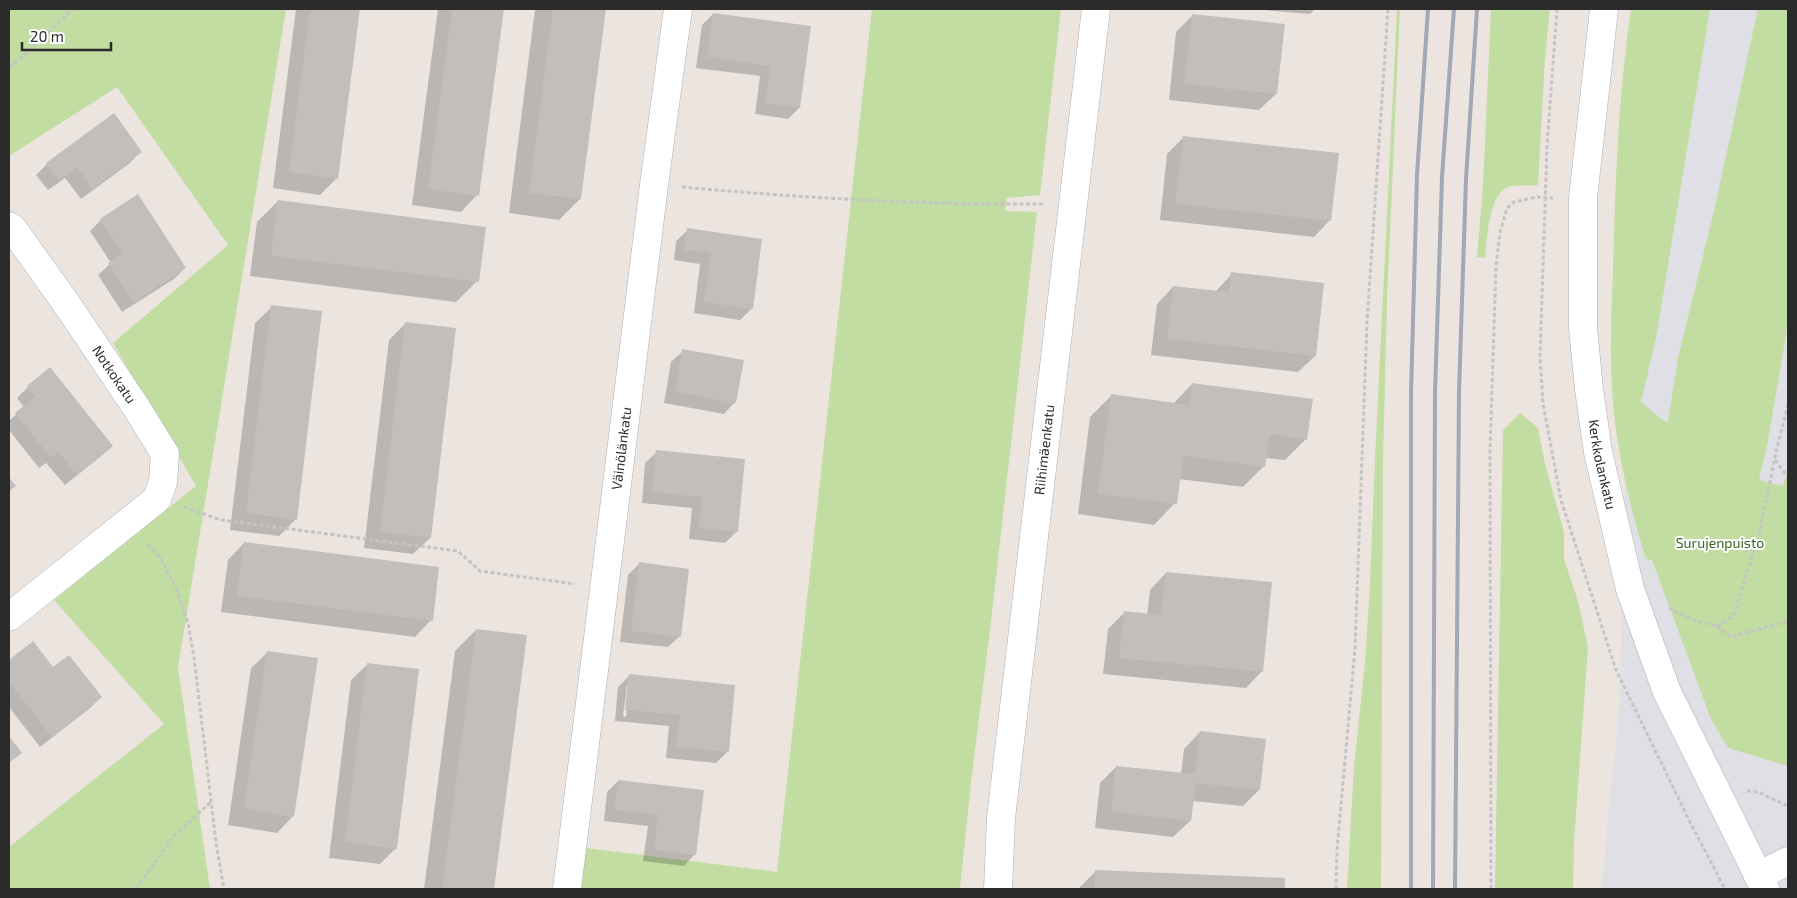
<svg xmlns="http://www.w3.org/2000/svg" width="1797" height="898" font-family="'Exo 2',sans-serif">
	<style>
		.industrial { fill: #dfdfe5 }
		.green { fill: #c1dda1 }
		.shadow { fill: #0003; fill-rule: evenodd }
		.building { fill: #c4bebb }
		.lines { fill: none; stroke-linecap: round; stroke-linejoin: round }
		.minor-casing { stroke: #abb0b6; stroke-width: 29 }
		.tertiary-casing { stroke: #abb0b6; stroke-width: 29 }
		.secondary-casing { stroke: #abb0b6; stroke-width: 29 }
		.path { stroke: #c4c4c4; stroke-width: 3; stroke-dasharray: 4 2.5; stroke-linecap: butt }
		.minor { stroke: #fff; stroke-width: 28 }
		.tertiary { stroke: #fff; stroke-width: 28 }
		.secondary { stroke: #fff; stroke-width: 28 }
		.rail { stroke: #a2a8b4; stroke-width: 4 }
		.labels { text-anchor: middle; stroke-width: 4; stroke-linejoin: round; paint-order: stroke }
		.street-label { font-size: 14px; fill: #2b2b2b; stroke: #fff }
		.park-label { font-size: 14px; fill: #3b6222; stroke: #fff }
	</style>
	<rect width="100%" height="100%" fill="#ece4df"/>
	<path class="industrial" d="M1664,9H1788V889H1602L1609,806L1619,715L1633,185Z"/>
	<path class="green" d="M9,9H286L178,667L210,889H9V847L164,724L54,600L196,486L113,343L228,245L117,87L9,156Z
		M872,9H1061L1040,195L1007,198L1005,211L1037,212L991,622L970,791L960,889H579L586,848L777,872Z
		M1397,9H1400L1387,299L1383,460L1381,889H1347L1354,767L1365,663L1370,585L1375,459Z
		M1491,9H1550L1545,58L1538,185C1529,186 1514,184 1506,188C1488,198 1487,240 1485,258L1477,257L1483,186Z
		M1631,9H1710L1656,338L1641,402L1661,419L1668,422L1678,358L1714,211L1758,9H1788V323L1767,446L1759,480L1783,486L1788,470V766L1728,748L1711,719L1652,560L1646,559C1629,504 1615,445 1612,388C1609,337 1613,286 1614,236C1616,160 1620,84 1631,9Z
		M1520,413L1538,428L1545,464L1564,532V559L1578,601L1588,647L1574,842L1573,889H1495L1503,430Z"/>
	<path class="shadow" d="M296,9H358L337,178L320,195L273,188Z
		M438,9H503L477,195L461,212L412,205Z
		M535,9H604L580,199L559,220L509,213Z
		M1250,9H1315L1310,14Z
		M713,14L809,27L799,108L788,119L755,114L760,76L696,68L702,25Z
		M1193,15L1276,94L1259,110L1169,100L1176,32Z
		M1183,138L1330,220L1314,237L1160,220L1167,154Z
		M141,151L130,163L81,199L65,178L48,190L36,175L47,164Z
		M278,201L477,281L456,302L250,276L257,222Z
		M101,220L185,268L174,279L122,312L98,275L111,263L90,231Z
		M688,230L761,240L751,309L740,320L694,313L700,264L674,260L676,241Z
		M1232,274L1315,356L1298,372L1151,355L1157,304L1173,287L1215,292Z
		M272,307L296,519L279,536L230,530L255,323Z
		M405,324L430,538L413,554L364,548L389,340Z
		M683,351L735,402L724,414L664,403L671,362Z
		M1192,384L1306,439L1285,460L1265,458L1264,466L1243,487L1179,479L1175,503L1154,525L1078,514L1090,417L1111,396L1173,404Z
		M28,387L112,446L100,457L65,485L46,463L39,468L9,430V421L24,407L17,398Z
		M657,452L743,460L736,532L725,543L689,539L692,508L642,503L645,463Z
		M244,543L431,620L415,637L221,612L228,560Z
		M639,564L680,636L668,647L620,642L628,575Z
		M1166,573L1262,671L1246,688L1103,674L1108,629L1124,613L1147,615L1150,590Z
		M476,630L526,636L493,889H424L455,651Z
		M33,643L53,669L101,697L90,708L40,747L9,707V662Z
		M268,652L293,816L277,833L228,825L251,668Z
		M368,664L396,848L380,864L329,858L351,680Z
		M630,675L727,752L716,763L666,758L669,726L615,721L618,687ZM627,686H629L626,717L623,716Z
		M1200,732L1259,790L1243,806L1192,801L1190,821L1173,837L1095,828L1100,783L1116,767L1181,774L1184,749Z
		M618,781L702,791L695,854L684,866L643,861L648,826L604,821L607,792Z
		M1096,871L1284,879V889H1078Z"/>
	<path class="building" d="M310,9H360L338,179L289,172Z
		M452,9H504L479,196L428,189Z
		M553,9H606L581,199L529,193Z
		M713,13L811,26L800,108L765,103L770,66L707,57Z
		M1192,14L1285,24L1277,94L1184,84Z
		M114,113L142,152L92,189L77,167L59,180L46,163Z
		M1183,136L1339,153L1331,221L1175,204Z
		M138,194L186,268L134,302L108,263L123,254L100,219Z
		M278,200L486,227L479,282L271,256Z
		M687,228L762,239L753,309L704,302L711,253L684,250Z
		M1231,272L1324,283L1316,356L1167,339L1173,286L1229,292Z
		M271,305L322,311L297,520L246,513Z
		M405,322L456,328L431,538L380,532Z
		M682,349L744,360L736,403L675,392Z
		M50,367L113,446L77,475L58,452L51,458L15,413L35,397L27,386Z
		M1192,383L1313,399L1307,440L1270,434L1265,467L1183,456L1177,504L1098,494L1111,394L1189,405Z
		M656,450L745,459L738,532L699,528L702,497L652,492Z
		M9,477L16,486L9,491Z
		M244,542L439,567L433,621L237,596Z
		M639,562L689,569L681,637L631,631Z
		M1166,572L1272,582L1263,672L1119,658L1124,611L1161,615Z
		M476,629L527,635L494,889H442Z
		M33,641L53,667L69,655L102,697L52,737L9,682V660Z
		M267,651L318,658L294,817L244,809Z
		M367,663L419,669L397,849L345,842Z
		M629,674L735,685L729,752L676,747L680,715L625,710Z
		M1200,731L1266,739L1260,790L1196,783L1191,821L1111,812L1116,766L1195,774Z
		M9,736L22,753L9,763Z
		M618,780L704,790L696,855L654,850L658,815L614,810Z
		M1095,870L1285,878V889H1095Z"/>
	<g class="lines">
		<g class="minor-casing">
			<g id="minor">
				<path id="s1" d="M9,226L13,229L68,306L136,407L165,454L163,482L157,499L9,617"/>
				<path id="s2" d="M567,889L654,185L678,9"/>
			</g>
		</g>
		<g class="tertiary-casing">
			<g id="tertiary">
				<path d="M1758,876L1788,861"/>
				<path id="s3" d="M998,889L1001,818L1096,9"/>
			</g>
		</g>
		<g class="secondary-casing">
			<g id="secondary">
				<path id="s4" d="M1604,9L1583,198V328L1589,389L1598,452L1630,589L1667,692L1765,889"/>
			</g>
		</g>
		<path class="path" d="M1557,9L1547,146L1540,357L1543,403L1561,500L1616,670L1689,820L1725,889
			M9,67L28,52L73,9
			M682,187C803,198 923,205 1045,204
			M1775,460L1788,477
			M184,507L221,520L458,551L480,571L575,584
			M147,545L160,557L177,590L188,623L194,657L216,843L224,889
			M1669,608L1691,619L1717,626L1733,617L1759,535L1776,452L1788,405
			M1717,626L1731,637L1788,621
			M1747,791L1758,792L1788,806
			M136,889L174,836L212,801
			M1336,889L1337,850L1355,648L1367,322L1388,9
			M1491,889L1490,451L1496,266L1500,232L1507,208L1514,202L1537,197L1553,198"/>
		<use href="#minor" class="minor"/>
		<use href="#tertiary" class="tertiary"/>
		<use href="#secondary" class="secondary"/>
		<path class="rail" d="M1411,889V394L1417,175L1428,9
			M1433,889L1435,393L1442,177L1454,9
			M1455,889L1459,392L1466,179L1477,9"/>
	</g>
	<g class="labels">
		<g class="street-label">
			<text dy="5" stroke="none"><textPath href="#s1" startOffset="182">Notkokatu</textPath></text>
			<text dy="5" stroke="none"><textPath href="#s2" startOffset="444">Väinölänkatu</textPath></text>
			<text dy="5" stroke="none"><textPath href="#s3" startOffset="442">Riihimäenkatu</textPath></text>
			<text dy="5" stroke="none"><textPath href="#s4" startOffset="458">Kerkkolankatu</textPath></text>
		</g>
		<g class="park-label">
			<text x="1720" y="548">Surujenpuisto</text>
		</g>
	</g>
	<rect width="1797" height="898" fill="none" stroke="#2b2b2b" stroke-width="20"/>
	<path d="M22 42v8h89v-8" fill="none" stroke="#2b2b2b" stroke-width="2.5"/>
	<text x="30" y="42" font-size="15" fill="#2b2b2b" stroke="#ffffff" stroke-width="4" paint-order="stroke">20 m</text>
</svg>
